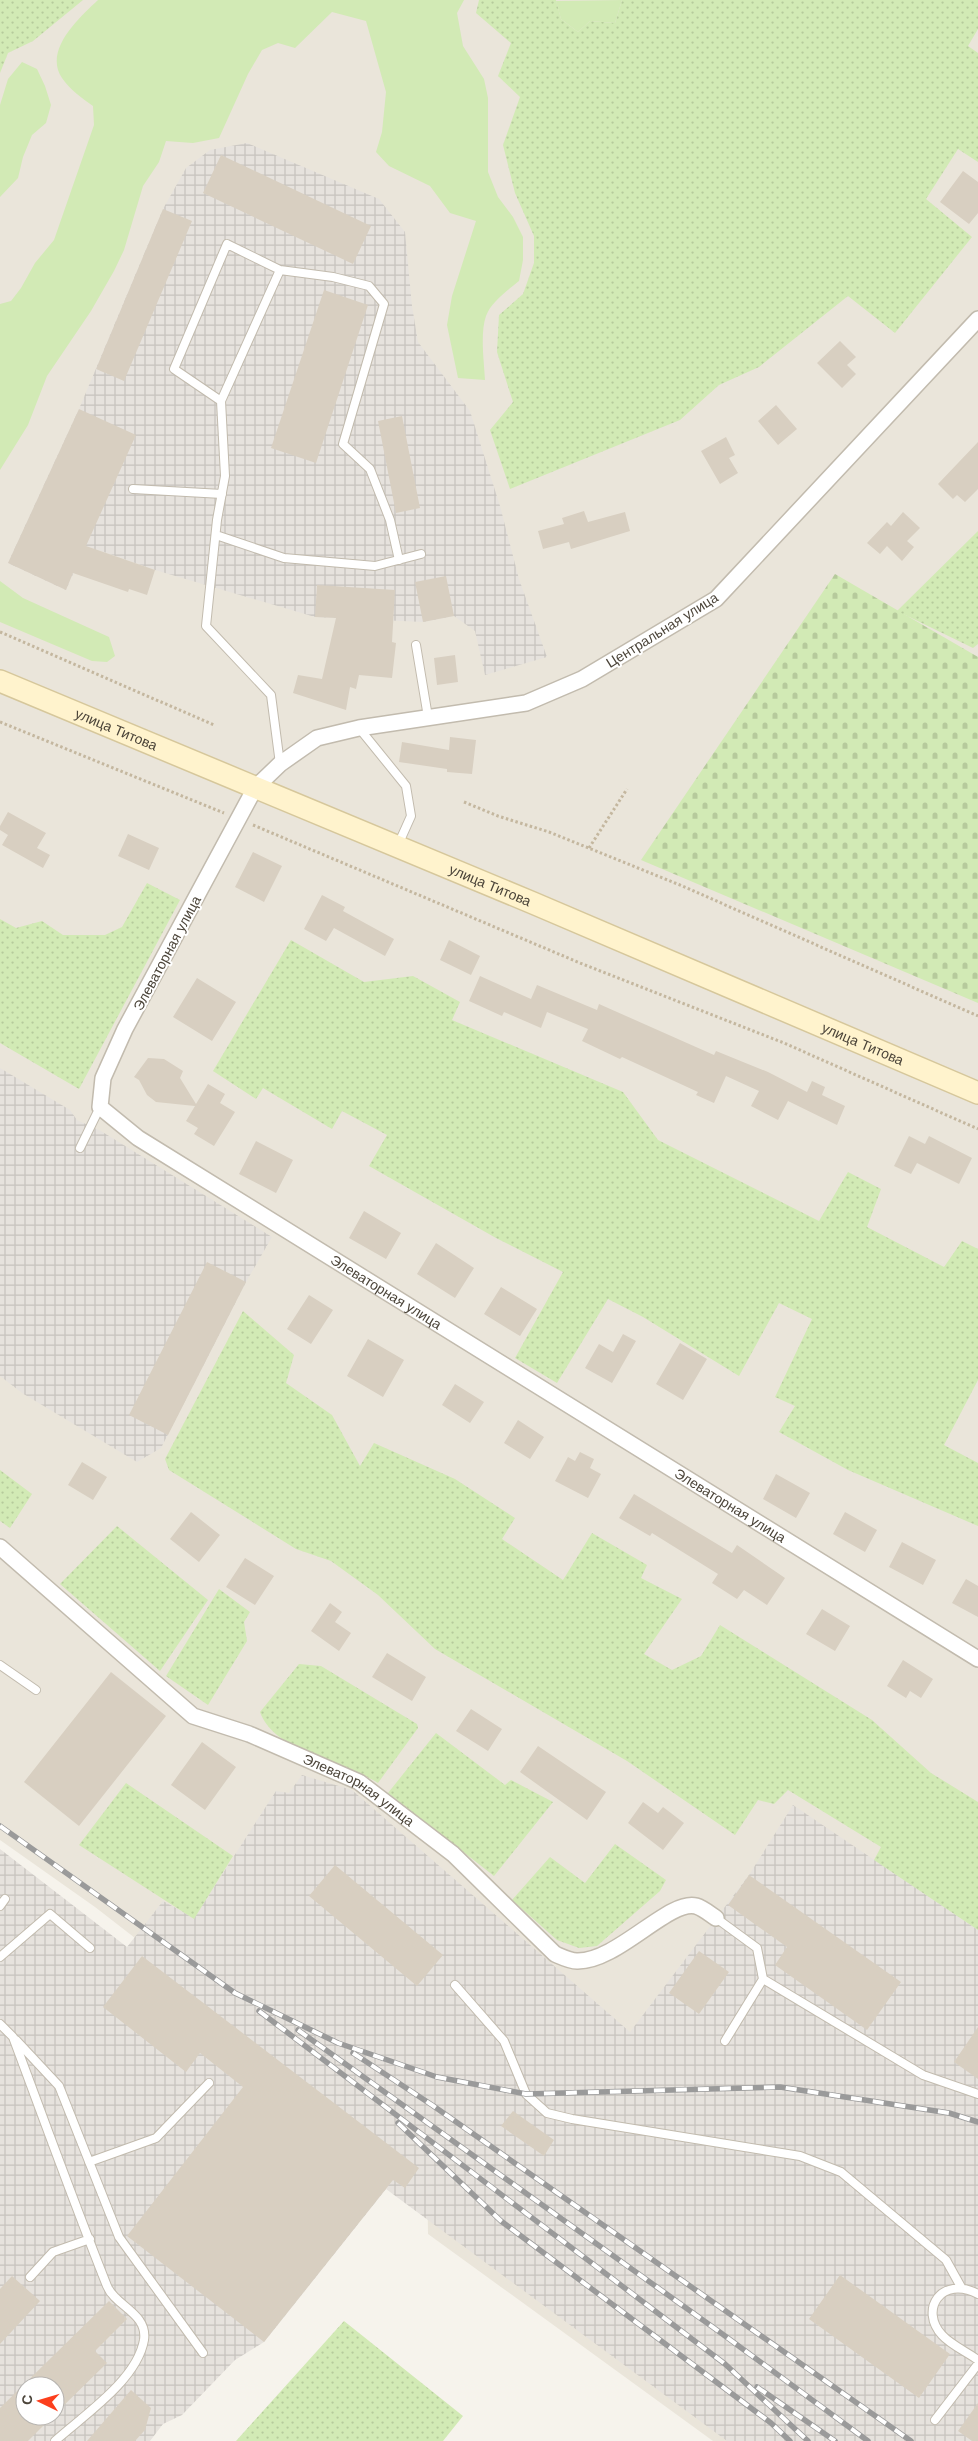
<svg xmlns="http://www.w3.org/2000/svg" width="978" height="2441" font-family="Arial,sans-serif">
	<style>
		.residential { fill: #eae5da }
		.industrial { fill: url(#industrial-grid); fill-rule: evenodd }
		.green { fill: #d2eab5 }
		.cemetery { fill: url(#cemetery-stones) }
		.garden { fill: url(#garden-dots) }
		.building { fill: #d8cfc1 }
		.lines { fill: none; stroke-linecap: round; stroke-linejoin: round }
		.service-casing { stroke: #c2bbae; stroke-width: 10 }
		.minor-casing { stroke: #c2bbae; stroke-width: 18 }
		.secondary-casing { stroke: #d6c79b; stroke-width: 24 }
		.path { stroke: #c4b79f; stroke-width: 3; stroke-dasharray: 2.5 2.5; stroke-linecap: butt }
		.service { stroke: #fff; stroke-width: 8 }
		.minor { stroke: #fff; stroke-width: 15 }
		.secondary { stroke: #fff3cd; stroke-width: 21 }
		.rail-casing { stroke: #9a9a9a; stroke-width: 5.5 }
		.rail { stroke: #fff; stroke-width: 4; stroke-dasharray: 11; stroke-linecap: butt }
		.labels { text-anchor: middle; stroke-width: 4; stroke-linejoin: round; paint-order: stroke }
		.street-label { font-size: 14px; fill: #4b4439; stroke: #fff }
	</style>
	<defs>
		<pattern id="industrial-grid" width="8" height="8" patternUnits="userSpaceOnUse" patternTransform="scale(1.25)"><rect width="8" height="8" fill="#e6e2dd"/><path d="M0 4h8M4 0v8" fill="none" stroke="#c7c3be"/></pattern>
		<pattern id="cemetery-stones" width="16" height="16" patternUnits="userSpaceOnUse" patternTransform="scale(1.25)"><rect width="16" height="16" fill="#d2eab5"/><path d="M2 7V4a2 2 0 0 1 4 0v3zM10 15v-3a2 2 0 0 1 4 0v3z" fill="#b6ca9c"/></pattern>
		<pattern id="garden-dots" width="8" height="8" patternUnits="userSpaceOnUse" patternTransform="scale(1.25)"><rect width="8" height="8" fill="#d2eab5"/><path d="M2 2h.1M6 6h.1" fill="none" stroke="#b6ca9c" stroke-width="1.8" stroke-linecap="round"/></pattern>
	</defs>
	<rect width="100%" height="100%" fill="#f6f3ec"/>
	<path class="residential" d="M0,0H978V2441H713L428,2234L427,2164L95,1907L0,1840Z"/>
	<path class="industrial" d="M247,143L379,199L405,232L412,306L418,342L470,411L500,506L519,579L547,657L485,675L475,631L454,616L423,622L315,617L155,570L104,552L84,549L66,590L8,563L79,409L163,209L186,168L210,150Z
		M0,1068L70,1110L77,1120L101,1131L272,1237L246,1282L161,1448L137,1462L22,1393L0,1376Z
		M302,1775L352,1790L630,2032L749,1875L793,1805L978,1930V2441H727L386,2189L264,2342L235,2360L182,2415L163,2424L150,2441H0V1849L127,1947L163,1901L194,1918L276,1791L289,1793ZM25,2386H55V2416H25Z"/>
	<path class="green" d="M98,0H464L457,13L463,46L484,79L488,98V172L498,197L513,217L523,237V260L519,281C508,290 491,302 486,316C480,333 484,361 485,380L458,378L447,325L452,296L476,221L450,213L430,186L389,166L376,152L382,132L386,92L366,21L332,12L295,48L278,43L262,50L248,74L219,138L193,143L166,141L159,162L143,186L124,250L114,271L91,311L47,376L28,425L0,470V304L11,301L21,288L35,263L54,240L94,125L93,106C82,98 70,90 62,78C43,50 80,17 98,0Z
		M622,0L615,23L590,21L578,32L561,19L556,1Z
		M22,62L37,69L45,86L51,105L46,123L32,135L23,157L18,178L0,197V105L8,79Z
		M0,581L23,598L109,637L115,656L107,662L92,661L0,622Z"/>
	<path class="cemetery" d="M835,574L978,657V1003L641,860Z"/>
	<path class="garden" d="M0,0H83L33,41L8,53L0,73Z
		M479,0H556L561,19L578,32L590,21L615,23L622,0H978V29L968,46L978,53V162L958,149L926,199L972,237L895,333L848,296L759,367L719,385L680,420L510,489L490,430L513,402L497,352L499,315L523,294L534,263V236L515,193L503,145L520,97L498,76L511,43L476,13Z
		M978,531V644L973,648L897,611Z
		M147,883L180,900L79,1089L0,1043V919L16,928L42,921L63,935H105L122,927Z
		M291,940L364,982L413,976L460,1002L452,1020L623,1092L658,1140L819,1221L848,1172L881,1189L867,1227L944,1267L962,1241L978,1249V1380L944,1445L978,1463V1526L848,1470L779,1432L795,1406L775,1397L812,1319L779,1303L739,1376L643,1317L608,1299L557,1383L515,1358L563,1272L496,1238L369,1166L387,1135L342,1111L332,1129L263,1088L256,1099L213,1071Z
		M243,1311L294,1355L286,1383L332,1415L360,1466L374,1443L455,1479L515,1518L502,1539L563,1580L592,1533L647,1565L641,1578L682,1599L644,1654L672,1670L701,1656L720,1625L872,1720L931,1773L978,1802V1930L874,1860L881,1847L788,1790L774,1804L758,1800L735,1835L627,1761L435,1649L378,1595L331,1561L296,1549L169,1470L165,1459Z
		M0,1470L32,1494L10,1528L0,1521Z
		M117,1526L208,1600L160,1671L60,1584Z
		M219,1589L250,1612L244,1622L247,1641L208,1705L166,1676Z
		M299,1664L321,1666L417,1724L418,1728L378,1783C344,1761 274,1752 260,1712Z
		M436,1733L505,1785L511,1780L553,1802L494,1876L388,1793Z
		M126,1783L233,1856L194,1919L79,1845Z
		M615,1844L666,1880L660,1891L597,1946L579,1948L557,1940L512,1900L550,1857L585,1883Z
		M344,2321L463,2416L443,2441H236Z"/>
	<path class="building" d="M221,155L371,226L353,264L203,193Z
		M963,171L978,182V213L969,224L940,202Z
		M163,209L192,221L124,381L96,369Z
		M324,290L368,305L316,463L271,448Z
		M840,341L856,357L847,365L856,374L842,388L817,363Z
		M776,405L797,429L778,445L758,421Z
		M79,409L136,435L86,546L155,570L147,595L129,589L128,592L73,573L66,590L8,563Z
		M402,416L420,508L396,513L378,421Z
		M726,437L735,455L729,458L738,473L720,484L701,451Z
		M978,442V489L965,502L957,495L953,499L938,484Z
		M584,511L588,522L625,512L630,531L571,549L569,542L543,549L538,531L564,524L562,518Z
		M903,512L920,528L907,541L914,547L902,561L887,546L880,554L867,543L887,522L891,526Z
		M446,576L454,616L423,622L415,582Z
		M317,585L395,590L392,642L396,643L392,678L359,675L356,689L350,687L346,710L293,693L298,675L322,679L336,618L315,617Z
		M455,655L458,682L437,685L434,658Z
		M450,737L476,740L472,774L447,772V769L399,762L402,742L449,750Z
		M8,812L46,833L37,848L50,855L43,868L2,845L8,835L0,830V826Z
		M128,834L159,848L149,870L118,856Z
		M253,852L282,866L264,902L235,887Z
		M322,895L345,907L343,911L394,939L385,956L334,928L326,941L304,929Z
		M449,940L480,956L471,975L440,960Z
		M480,976L531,999L537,985L597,1010L599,1004L714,1055L716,1051L768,1072L807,1092L812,1081L825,1087L822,1095L845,1106L837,1125L788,1101L778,1120L751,1106L759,1091L726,1076L714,1103L696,1095L698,1092L622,1057L620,1059L582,1041L588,1029L547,1012L541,1028L504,1012L502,1016L469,1001Z
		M197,978L236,1002L212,1041L173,1017Z
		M148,1058L164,1059L183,1071L180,1078L196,1104L208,1084L225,1094L220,1103L235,1112L214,1146L194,1134L198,1128L186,1121L195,1106L156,1102L147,1095L139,1080L134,1077Z
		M909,1136L925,1144L929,1136L972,1158L959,1184L917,1163L911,1174L894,1166Z
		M256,1141L293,1160L276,1193L239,1174Z
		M364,1211L401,1233L386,1259L349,1238Z
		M436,1243L474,1268L455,1298L417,1274Z
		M207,1262L246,1282L168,1435L129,1415Z
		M501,1287L537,1309L520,1336L484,1314Z
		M309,1295L333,1310L311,1344L287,1329Z
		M623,1334L636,1341L612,1383L585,1368L599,1344L613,1352Z
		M368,1339L404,1360L383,1397L347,1376Z
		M680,1343L707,1359L683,1400L656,1384Z
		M455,1384L484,1402L470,1423L442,1405Z
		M518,1420L544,1437L530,1459L504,1443Z
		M580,1452L594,1459L590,1468L601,1474L588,1498L555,1481L568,1457L575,1461Z
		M82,1462L107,1477L93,1500L68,1485Z
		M776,1474L810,1493L796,1518L763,1499Z
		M634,1494L732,1553L737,1545L785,1578L767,1605L744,1590L737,1599L712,1583L718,1574L652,1533L650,1536L619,1518Z
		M191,1512L220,1535L199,1562L170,1539Z
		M845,1512L877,1530L865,1552L833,1534Z
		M902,1542L936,1560L923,1585L889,1567Z
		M245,1558L274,1576L255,1605L226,1587Z
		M966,1579L978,1586V1617L952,1603Z
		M330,1603L342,1612L335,1622L351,1633L339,1651L311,1631Z
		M822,1609L850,1626L835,1651L806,1634Z
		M387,1653L426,1677L412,1701L372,1677Z
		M903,1660L933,1679L921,1698L910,1691L906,1698L887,1686Z
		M111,1672L166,1716L79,1826L24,1782Z
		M471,1709L502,1729L488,1751L456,1731Z
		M202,1742L236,1767L205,1810L171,1785Z
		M538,1746L606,1792L587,1820L520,1772Z
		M643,1802L658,1813L663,1807L684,1823L663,1850L628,1823Z
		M335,1865L443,1955L417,1986L309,1896Z
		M749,1875L901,1982L867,2030L775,1965L787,1947L728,1905Z
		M699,1951L729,1972L699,2014L669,1993Z
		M142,1956L419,2168L405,2188L393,2180L264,2342L127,2236L243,2087L200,2053L186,2072L103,2007Z
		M978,2027V2079L954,2062Z
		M513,2111L554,2140L544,2156L501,2126Z
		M840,2275L950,2354L919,2398L809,2319Z
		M12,2276L40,2301L0,2344V2289Z
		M109,2301L127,2319L95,2351L107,2363L55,2414V2386H25V2416H53L28,2441H0V2408Z
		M131,2390L151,2408L145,2430L135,2441H87Z
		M978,2403V2441H972L958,2431Z"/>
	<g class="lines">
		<g class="service-casing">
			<path id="service" d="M280,270L221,401L225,476L217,520L206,626L271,695L280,764
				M221,401L174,369L227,244L280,270L333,277L369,286L384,304L343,444L370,469L390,520L399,560
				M133,489L222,494
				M216,535L284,558L375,566L421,554
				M416,645L428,717
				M359,728L406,786L411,816L398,845
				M80,1148L100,1107
				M0,1665L36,1690
				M0,1906L5,1899
				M716,1918L757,1948L763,1979L923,2075L978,2094
				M0,1957L50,1914L90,1948
				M455,1985L504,2041L526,2094L547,2113L572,2119L800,2156L841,2172L946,2260L961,2287
				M0,2024L13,2037C44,2120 74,2203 107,2286C115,2306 148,2313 144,2340C137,2380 84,2415 55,2441
				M16,2040L59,2086L119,2237L203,2353
				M725,2041L763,1979
				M89,2162L156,2138L209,2083
				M30,2277L53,2252L90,2239
				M978,2294C941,2275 919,2310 942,2335C951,2345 967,2352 978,2360
				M935,2420L978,2364"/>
		</g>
		<g class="minor-casing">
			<g id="minor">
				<path id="s1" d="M978,319L716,599L582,679L526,703L359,728L317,738L280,764L255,788L125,1029L103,1078L100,1107L138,1138L978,1659"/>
				<path id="s2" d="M0,1547L193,1716L249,1734L359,1782L453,1854L555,1954C562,1957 570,1961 577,1961C617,1962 669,1899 696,1906C703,1908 710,1914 716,1918"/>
			</g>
		</g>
		<g class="secondary-casing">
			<g id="secondary">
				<path id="s3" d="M0,681L533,903L978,1093"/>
			</g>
		</g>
		<path class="path" d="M0,632L214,725
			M0,722L224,813
			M464,802L498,816L549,832L680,885L978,1016
			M253,825L580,963L784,1043L978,1129
			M589,848L627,789"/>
		<use href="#service" class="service"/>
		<use href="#minor" class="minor"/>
		<use href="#secondary" class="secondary"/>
		<g class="rail-casing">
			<path id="rail" d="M0,1826L235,1993L338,2043L437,2077L526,2094L780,2087L949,2113L978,2122
				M259,2011L725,2364L808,2441
				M298,2030L721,2333L868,2441
				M353,2053L432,2105L911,2441
				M398,2123L501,2221L771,2423L790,2441
				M757,2387L835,2441"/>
		</g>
		<use href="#rail" class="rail"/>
	</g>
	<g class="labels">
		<g class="street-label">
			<text transform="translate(662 630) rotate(-32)" y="5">Центральная улица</text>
			<text dy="5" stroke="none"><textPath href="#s3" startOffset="126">улица Титова</textPath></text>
			<text dy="5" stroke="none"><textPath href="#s3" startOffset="531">улица Титова</textPath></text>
			<text transform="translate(167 953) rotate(-62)" y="5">Элеваторная улица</text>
			<text dy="5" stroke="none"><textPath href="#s3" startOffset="936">улица Титова</textPath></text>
			<text dy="5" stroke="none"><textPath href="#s1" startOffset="1590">Элеваторная улица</textPath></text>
			<text dy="5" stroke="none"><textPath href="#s1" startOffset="1995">Элеваторная улица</textPath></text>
			<text dy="5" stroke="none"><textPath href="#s2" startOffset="439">Элеваторная улица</textPath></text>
		</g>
	</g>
	<g transform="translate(40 2401) rotate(275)"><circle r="24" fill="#ffffff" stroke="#b7b4b0"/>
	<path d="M0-4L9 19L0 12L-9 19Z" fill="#fc3f1d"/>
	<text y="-8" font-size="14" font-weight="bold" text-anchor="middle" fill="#4b4439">С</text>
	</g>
</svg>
